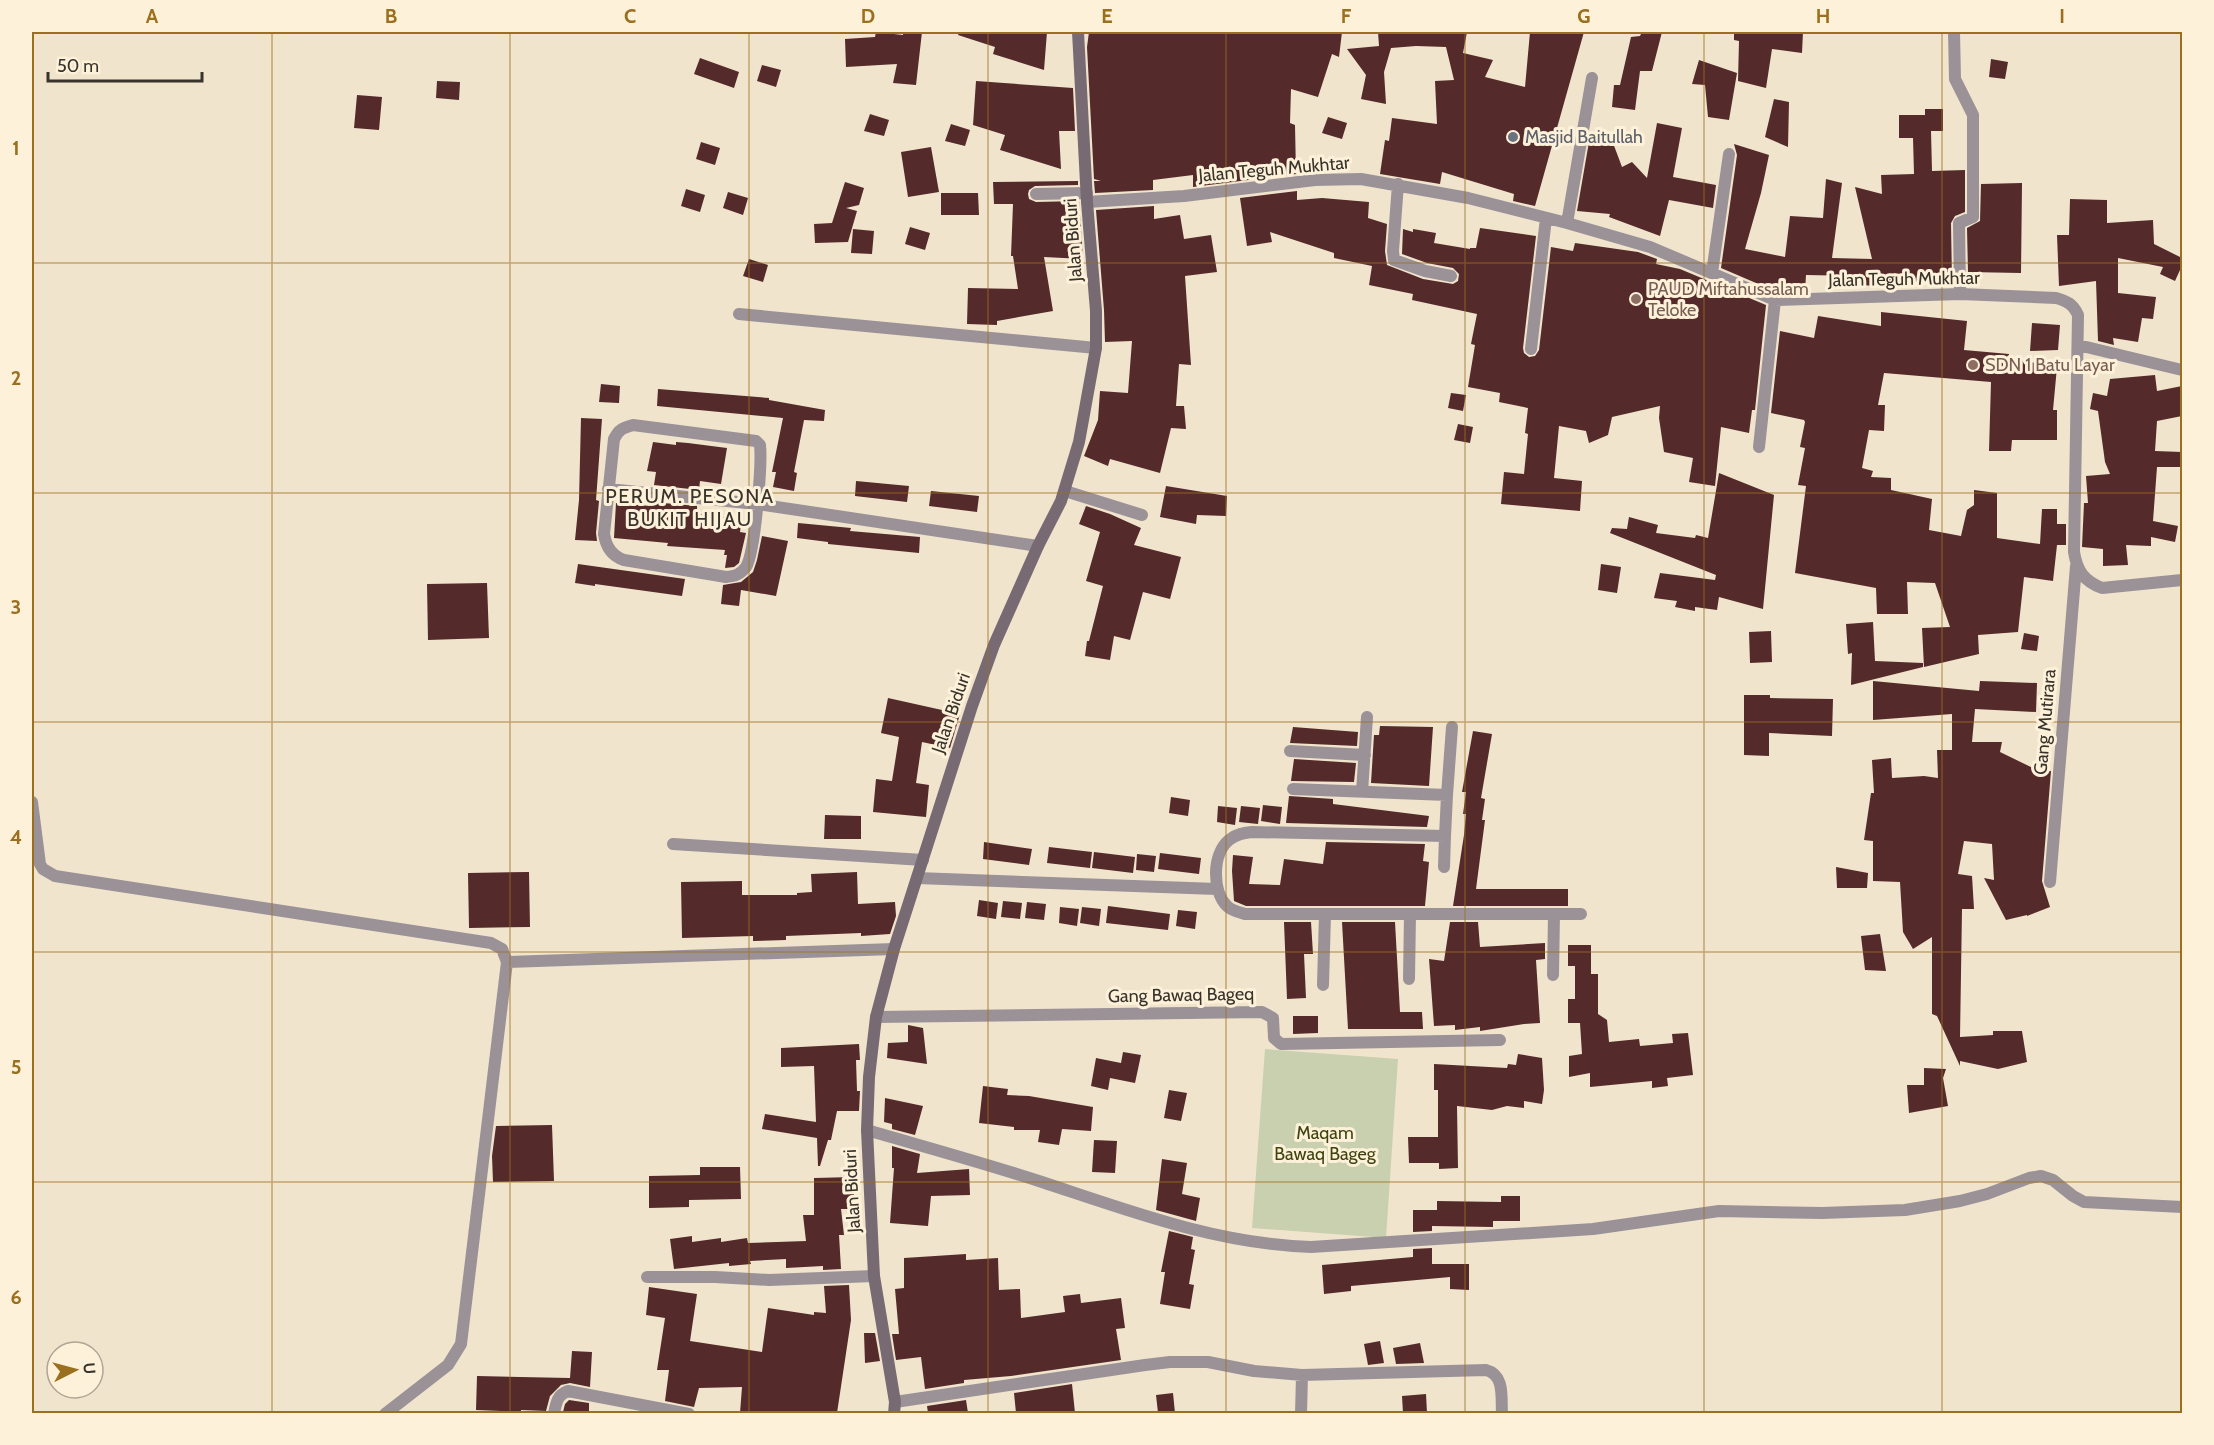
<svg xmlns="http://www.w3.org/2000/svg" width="2214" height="1445" font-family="Cabin,sans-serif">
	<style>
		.green { fill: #c9d0af }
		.building { fill: #542a2b }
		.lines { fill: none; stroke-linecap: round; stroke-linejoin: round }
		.street { stroke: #9b9298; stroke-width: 12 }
		.secondary { stroke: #786a73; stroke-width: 12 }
		.grid { fill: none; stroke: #9a6f1d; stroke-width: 1.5; stroke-opacity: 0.55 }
		.worship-dot { fill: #6b7280; stroke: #fef1da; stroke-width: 2 }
		.education-dot { fill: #8d6e63; stroke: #fef1da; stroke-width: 2 }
		.labels { text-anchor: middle; stroke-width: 6; stroke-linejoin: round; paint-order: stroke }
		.worship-label { font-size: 18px; fill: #5b616d; stroke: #fef1da; text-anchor: start }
		.street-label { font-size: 18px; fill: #38332b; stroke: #fef1da }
		.education-label { font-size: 18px; fill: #785e54; stroke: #fef1da; text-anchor: start }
		.park-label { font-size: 18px; fill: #3d4410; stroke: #fef1da }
		.neighbourhood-label { font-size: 20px; letter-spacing: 1.5px; fill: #38332b; stroke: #fef1da }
		.neatline { fill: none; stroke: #9a6f1d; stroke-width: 2 }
		.grid-label { font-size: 20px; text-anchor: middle; font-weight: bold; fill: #9a6f1d }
	</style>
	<rect width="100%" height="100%" fill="#f1e4cd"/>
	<path class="green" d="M1265,1049L1398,1059L1386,1238L1252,1228Z"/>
	<path class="building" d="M876,32L903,35V32H922L916,85L893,83L897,64L846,67L845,39L875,37Z
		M959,32H1047L1044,70L993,54L995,47L958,35Z
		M1089,32H1342L1339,57L1332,54L1318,97L1291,89L1290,123L1295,125L1296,174L1193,187V175L1153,180V190L1095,193L1094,181H1101L1094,179L1087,47Z
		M1378,32H1467L1463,53L1493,60L1485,77L1525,87L1530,32H1584L1535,206L1513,201L1514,194L1442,172L1440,184L1380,174L1385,140L1389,141L1392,118L1437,124L1435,81L1454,80L1446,47L1416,46L1391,48L1384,72L1386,104L1361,99L1366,75L1347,49L1379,46Z
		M1642,32H1662L1652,71H1640L1635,110L1612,107L1614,85H1620L1631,37L1640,36Z
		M1734,32H1803L1802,53L1772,49L1766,88L1738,81L1739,41L1734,40Z
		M700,58L739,72L734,88L694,74Z
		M1991,59L2008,62L2005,79L1989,77Z
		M1699,60L1737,73L1729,120L1708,117L1705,85L1692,84Z
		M762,65L781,70L776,87L757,81Z
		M437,81L460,82L459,100L436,98Z
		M976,81L1073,88L1075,131H1059L1061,169L1000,150L1005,135L973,125Z
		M357,95L382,97L379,130L354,128Z
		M1774,99L1789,102L1788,147L1765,137Z
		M1925,109H1943V131H1931L1932,171L1965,170V212L1955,216L1951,223L1952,281L1896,282V287L1859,285V276L1806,275L1805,291L1777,292L1721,268L1737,155L1734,144L1769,155L1761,193L1745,249L1785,257L1790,216L1823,218L1826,179L1842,183L1832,258L1872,259L1855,187L1882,194L1881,175L1914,174L1913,138H1899V115H1925Z
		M870,114L889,120L884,136L864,131Z
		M1328,117L1347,123L1342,139L1322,133Z
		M1657,123L1682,128L1673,177L1716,185L1713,208L1669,200L1660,236L1609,217L1610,214L1577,211L1590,136L1613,143L1622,167L1632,162L1647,178Z
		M951,124L970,130L965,146L945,141Z
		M701,142L720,148L715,165L696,159Z
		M931,147L939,192L908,197L901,152Z
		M1078,181V185L1035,186L1029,190L1028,194L1029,199L1036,202L1079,201L1083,259L1044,257L1053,311L997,321V325L967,324L968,288L1018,289L1013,256H1011L1013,204H994L993,182Z
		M845,182L864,188L859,205L846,208L857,211L848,242L815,243L814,224L832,223Z
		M2022,183L2021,273L1968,272L1967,228L1980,221L1981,184Z
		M686,189L705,195L700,212L681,206Z
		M1297,191V200L1322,198L1369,202L1368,218L1387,224L1385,251L1387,265L1423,279L1453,284L1458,281L1459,274L1453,268L1427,263L1402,254L1403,229L1413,232V229L1436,233L1434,243L1470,249V248H1476L1480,228L1536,236L1523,348L1524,353L1529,357L1535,356L1539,350L1551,247L1573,251L1575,243L1638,252L1657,259L1656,264L1680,269L1766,305L1755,410H1752L1749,433L1721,427L1715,486L1689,482L1693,458L1664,452L1659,418L1660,406L1612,417L1608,435L1589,443L1586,431L1559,426L1554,478L1582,481L1580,511L1501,504L1504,472L1524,474L1528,434L1525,433L1528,408L1499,402L1500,393L1468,387L1475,345L1471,344L1477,314L1412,300L1413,294L1369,285L1372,266L1334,258V253L1270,232L1272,242L1247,246L1240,198Z
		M728,192L748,198L743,215L723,208Z
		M941,193H978L979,215H941Z
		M2070,199L2107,200V223L2153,220L2154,244L2182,258V270H2180L2175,281L2160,274L2163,267L2118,258V293L2156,297L2153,319L2142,318L2138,342L2113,338L2114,345L2098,341L2096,281L2059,286L2057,235H2069Z
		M1154,206V219L1180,215L1184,239L1211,235L1217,272L1185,276L1191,365L1179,364L1176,406H1184L1186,429L1171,428L1160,473L1110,459L1108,466L1084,456L1098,420L1100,391L1128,393L1132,341L1105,342L1104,310L1096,210Z
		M910,227L930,233L925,250L905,244Z
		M853,229L874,231L872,254L851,253Z
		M749,259L768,265L763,282L743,276Z
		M1881,312L1967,321L1964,350L2009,354V358L2057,367L2053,410H2057V440H2012L2011,451H1989L1991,382L1884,373L1878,405H1885L1884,431L1869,430L1862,468L1873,471L1871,477L1891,478V490L1932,499L1929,530L1961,536L1967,510L1974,505V490L1997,493V538L2040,544L2042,509H2057V524H2066V545H2057L2053,581L2024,577L2018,632L1978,635L1979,654L1924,667L1922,628L1950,627L1935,583L1907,582L1908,614H1877L1876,588L1795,573L1806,486L1798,485L1805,448L1800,447L1805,422L1804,420L1771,413L1780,331L1814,338L1818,316L1881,326Z
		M2032,323L2060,325L2058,350L2030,351Z
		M2155,375L2157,391L2182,386V416L2157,421L2155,451L2182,452V467H2157L2153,521L2178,526L2175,542L2151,537V546L2126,545L2128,565L2103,566V549L2082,547L2084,503H2088L2086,476L2110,474L2105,462L2098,411L2090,409L2093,393L2107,396L2110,379Z
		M601,384L620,386L619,403L599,402Z
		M658,389L769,398V400L825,410L824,421L804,420L794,472L797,473L794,491L773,487L776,472H772L783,418L657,406Z
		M1451,393L1466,395L1463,411L1448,408Z
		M581,418L602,419L596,500L599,501L596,533L597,541L575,540L579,500Z
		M1458,424L1473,427L1470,443L1454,440Z
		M653,442L676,445V442L688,443L727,448L721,484L700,481L699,490L654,485L656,472L647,471Z
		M1719,473L1774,495L1763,609L1719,597L1717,610L1695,607V611L1675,607L1677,601L1654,598L1660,573L1715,580L1716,575L1610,533L1612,528L1627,529L1629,517L1658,525L1656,533L1695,538L1696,535L1708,538Z
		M856,481L909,486L907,502L855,496Z
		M1166,486L1227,496L1226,516L1197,515L1196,524L1160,517Z
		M931,491L979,496L977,512L929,506Z
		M652,502L697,506V514L725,517V521L741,524L740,532L746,533L739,563L734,567L725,568L727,555H724L725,550L667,546L668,543L614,538L616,503L650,506Z
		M1086,506L1110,514L1141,528L1134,545L1181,557L1170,599L1143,592L1130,640L1114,636L1110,660L1085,656L1087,641H1089L1103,586L1086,581L1100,532L1079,524Z
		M798,523L851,528L850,531L920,537L919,553L828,544V542L797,538Z
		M762,536L788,541L776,596L741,590L739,606L721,604L723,585L741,582L753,572L757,560Z
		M578,564L685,579L682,596L595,584V586L575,583Z
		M1601,564L1621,567L1617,593L1598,590Z
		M487,583L489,638L428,640L427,584Z
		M1873,622L1875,661L1923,663V667L1851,685L1852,653L1848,654L1846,624Z
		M1771,631L1772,662L1750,663L1749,632Z
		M2024,633L2039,636L2037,651L2021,649Z
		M1873,681L1979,691L1980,681L2037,683L2036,712L1975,709L1972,742H2002L2000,752L2037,770L2051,771L2042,881L2050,907L2027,916V915L2006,920L1984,878L1994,880L1992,844L1964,841L1958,874L1972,876L1974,909H1962L1960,1037L1993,1035V1031H2022L2027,1062L1998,1069L1960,1061V1066L1937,1016L1932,1014V937L1913,949L1903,932L1900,882L1873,881V841L1864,840L1871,793H1874L1872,760L1891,758L1892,778L1924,776L1938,778L1937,750H1952V714L1873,720Z
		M1744,695H1770V698L1833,699L1832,736L1769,733V756L1744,755Z
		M888,698L960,714L950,748L922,742L916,783L929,785L926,817L873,812L876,779L892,781L899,737L881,733Z
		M1380,726L1433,727L1429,786L1371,783L1374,735H1379Z
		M1293,727L1358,732L1357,746L1290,743Z
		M1473,731L1492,734L1481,798L1485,799L1482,820H1485L1476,889H1568V906H1453L1464,835L1466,814H1463L1466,792H1462Z
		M1294,759L1356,763L1354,782L1291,781Z
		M1289,796L1333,799V804L1429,816L1427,827L1286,823Z
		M1171,797L1190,800L1188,816L1169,813Z
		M1263,805L1282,807L1280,824L1261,821Z
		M1218,806L1237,808L1235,825L1217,822Z
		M1241,806L1260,808L1258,824L1239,822Z
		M825,815L861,816V839H824Z
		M984,842L1032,849L1029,865L983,859Z
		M1326,842L1425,844L1423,861L1429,862L1425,906H1246L1234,901L1232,871L1233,855L1253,857L1249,884L1280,885L1284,859L1323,864Z
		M1049,847L1092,852L1090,868L1047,863Z
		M1094,852L1135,857L1133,873L1092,868Z
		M1160,853L1201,858L1199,874L1158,869Z
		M1137,854L1156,856L1154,872L1136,870Z
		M1836,867L1868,873L1867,888H1837Z
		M529,872L530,927L469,928L468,873Z
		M857,872L858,904L895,902L896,916L890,934L861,936V933L786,936V940L753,941V936L682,938L681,882L742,881V895H797V893L812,892L811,874Z
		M979,900L998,903L996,919L977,916Z
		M1003,901L1022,903L1020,919L1001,917Z
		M1027,902L1046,904L1044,920L1025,918Z
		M1108,906L1170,914L1168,930L1106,923Z
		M1060,907L1079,909L1077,926L1059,923Z
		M1082,907L1101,909L1099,926L1080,923Z
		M1178,910L1197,912L1195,929L1176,926Z
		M1284,922H1311L1313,954H1304L1306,998L1287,999Z
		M1342,922H1395L1400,1012H1422L1423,1029H1348Z
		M1450,922H1478L1480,947L1545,943V959L1536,960L1540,1023L1524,1024L1480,1031V1027L1455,1030V1025L1434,1026L1429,959L1444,961Z
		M1880,934L1886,971L1865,970L1861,936Z
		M1568,945H1591V974H1598V1014L1607,1020L1609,1042L1639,1039L1640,1046L1673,1043L1672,1034L1688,1033L1693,1075L1667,1078L1668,1086L1652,1088V1081L1590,1087V1073L1569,1077V1056L1582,1054L1580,1023H1568V999H1575V966H1568Z
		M1293,1016H1318V1033L1293,1034Z
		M908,1025L923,1028L927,1064L887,1058L888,1043L908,1042Z
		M859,1044L860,1060H856L857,1091H860L859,1111H837L831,1140H828L820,1166H818L817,1138L762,1129L765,1114L816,1122L814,1066L781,1067V1048Z
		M1123,1052L1141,1055L1135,1083L1110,1078L1108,1090L1091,1086L1096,1058L1121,1063Z
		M1518,1054L1542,1058L1544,1090L1542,1104L1524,1101V1108L1507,1106L1492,1110L1457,1106L1458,1168L1439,1169V1163H1409L1408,1137H1438V1090H1434V1064L1507,1068L1508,1064L1516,1065Z
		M1924,1068L1946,1069L1943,1078L1948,1106L1909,1113L1907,1085H1924Z
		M983,1086L1008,1089L1007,1095L1029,1096L1093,1107L1091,1131L1062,1129L1059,1145L1038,1142L1040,1130H1014V1127L979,1123Z
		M1169,1090L1187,1093L1181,1121L1164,1118Z
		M885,1098L923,1106L915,1135L892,1129V1124L884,1122Z
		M552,1125L554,1181L493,1182L492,1156L496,1126Z
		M1094,1140L1117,1141L1115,1173L1092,1172Z
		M892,1146L920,1154L917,1173L969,1169L970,1195L931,1196L928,1226L890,1223L894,1168H892Z
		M1162,1159L1187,1163L1182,1194L1200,1198L1196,1221L1156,1210Z
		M700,1167H740L741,1199L689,1200V1207L649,1208V1176L700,1175Z
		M854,1177V1209H841L844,1235H839L841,1269L823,1270V1266L786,1268V1259L750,1261L751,1264L729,1266V1263L674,1269L670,1239L692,1236V1242L721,1238V1242L747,1238L748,1243L806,1241L803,1215H814V1178Z
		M1501,1196H1520V1221H1493V1227L1432,1226V1231L1413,1232V1210H1437V1201L1501,1202Z
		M1169,1231L1193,1237L1191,1249L1195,1250L1189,1284L1194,1285L1190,1309L1160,1304L1165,1272H1161Z
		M1432,1248V1264H1469V1290L1450,1289V1277L1351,1286V1291L1324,1294L1322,1265L1413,1257V1249Z
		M966,1254V1260L998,1258L999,1290L1020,1289L1021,1318L1065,1312L1063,1296L1080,1294L1081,1303L1121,1298L1125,1328L1116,1329L1121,1360L1011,1376L964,1380V1383L925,1389L921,1357L896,1360L892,1334H899L895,1289L904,1288V1258Z
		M849,1285L851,1320L837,1413H740L742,1387L699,1388L694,1407L665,1401L669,1370H657L665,1318L646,1315L649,1287L697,1294L690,1341L762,1352L768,1308L814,1315V1312L826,1313L824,1286Z
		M864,1333H875L880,1361L865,1363Z
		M1380,1341L1384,1363L1368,1365L1364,1344Z
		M1420,1343L1424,1363L1396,1364L1393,1348Z
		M572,1351L592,1352L590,1387L570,1383L561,1385L550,1396L546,1411L521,1410V1413H501V1411L476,1410L477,1376L570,1378Z
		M1072,1384L1075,1413H1016L1014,1393Z
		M1173,1393L1175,1413H1158L1156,1395Z
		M1426,1394L1427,1413H1403L1402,1396Z
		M569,1400L589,1403V1413L563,1412L565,1404Z
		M966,1400L968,1413H928L927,1406Z"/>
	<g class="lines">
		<path class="street" d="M1954,32L1955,79L1973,115V217L1959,223L1960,294
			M1398,184L1393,251L1394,260L1425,271L1451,276
			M1036,194L1087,193
			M1087,202L1184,196L1315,180L1361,179L1468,198L1567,223L1650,247L1775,300L1960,294L2056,298C2067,301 2073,304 2078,315L2074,552C2077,571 2084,581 2102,588L2182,580
			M1567,223L1592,78
			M1712,273L1729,154
			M739,314L1096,348
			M2078,345L2182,370
			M1531,349L1546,218
			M633,425L756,441L760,445C762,464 755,553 746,567C740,575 735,576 726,577L624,560C612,556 606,547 604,534L614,439C619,429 623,428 633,425Z
			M1759,447L1775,300
			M608,489L757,504L1038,546
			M1065,491L1142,515
			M1290,751L1365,755
			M1293,789L1447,795L1445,836L1252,832C1244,833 1236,834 1229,840C1212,854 1212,891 1227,906C1232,911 1239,912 1245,914H1581
			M1362,792L1367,717
			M1447,795L1452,727
			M32,802L40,864L43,869L55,876L491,943L502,949L507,962L461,1344L448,1365L385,1414
			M673,844L923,860
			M1444,867L1445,836
			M917,878L1217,889
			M2050,882L2076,566
			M507,962L894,949
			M1553,975L1554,914
			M1409,979L1410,914
			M1323,985L1325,914
			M876,1017L1262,1012L1273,1018L1274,1038L1281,1044L1500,1040
			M867,1130C925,1147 984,1163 1042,1182C1130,1211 1217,1244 1311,1247L1593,1229L1719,1211L1822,1213L1905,1210L1960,1201L1987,1194L2029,1178L2041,1176L2053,1180L2073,1196L2084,1202L2182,1207
			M647,1277H715L769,1280L874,1276
			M895,1402L1145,1365L1170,1362H1208L1254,1371L1302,1375L1486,1370C1505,1375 1501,1397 1502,1414
			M554,1414C556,1403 557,1395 568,1391L689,1414
			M1301,1414L1302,1375"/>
		<path class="secondary" d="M894,1414L895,1402L874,1276L867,1130L869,1077L876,1017L894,949L972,706L994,645L1038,546L1061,501L1079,442L1096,348V311L1087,202L1078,32"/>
	</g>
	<path class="grid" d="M272,32V1414M510,32V1414M749,32V1414M988,32V1414M1226,32V1414M1465,32V1414M1704,32V1414M1942,32V1414M32,263H2182M32,493H2182M32,722H2182M32,952H2182M32,1182H2182"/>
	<circle class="worship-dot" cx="1513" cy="137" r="6"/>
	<g class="education-dot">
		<circle cx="1636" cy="299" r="6"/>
		<circle cx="1973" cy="365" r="6"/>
	</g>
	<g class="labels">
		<g class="worship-label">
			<text x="1525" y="143">Masjid Baitullah</text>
		</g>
		<g class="street-label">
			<text transform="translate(1274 169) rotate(-5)" y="6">Jalan Teguh Mukhtar</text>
			<text transform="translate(1073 240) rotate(-94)" y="6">Jalan Biduri</text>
			<text transform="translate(1904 279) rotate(-1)" y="6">Jalan Teguh Mukhtar</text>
			<text transform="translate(951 713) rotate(-71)" y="6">Jalan Biduri</text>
			<text transform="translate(2045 722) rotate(-85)" y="6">Gang Mutirara</text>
			<text transform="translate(1181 995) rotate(-1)" y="6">Gang Bawaq Bageq</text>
			<text transform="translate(852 1191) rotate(-93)" y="6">Jalan Biduri</text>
		</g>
		<g class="education-label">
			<text x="1648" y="295">PAUD Miftahussalam<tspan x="1648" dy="21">Teloke</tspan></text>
			<text x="1985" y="371">SDN 1 Batu Layar</text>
		</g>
		<g class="park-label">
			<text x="1325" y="1139">Maqam<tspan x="1325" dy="21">Bawaq Bageg</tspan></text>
		</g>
		<g class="neighbourhood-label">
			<text x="690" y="503">PERUM. PESONA<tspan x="690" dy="23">BUKIT HIJAU</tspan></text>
		</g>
	</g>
	<rect width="2214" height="1445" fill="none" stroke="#fef1da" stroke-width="66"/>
	<g transform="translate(75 1370) rotate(84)"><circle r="28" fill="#fef1da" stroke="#afa594" stroke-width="1.5"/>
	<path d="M0-4.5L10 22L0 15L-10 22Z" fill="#9a6f1d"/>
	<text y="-9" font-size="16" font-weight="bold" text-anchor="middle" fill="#38332b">U</text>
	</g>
	<path d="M48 72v9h154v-9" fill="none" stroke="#38332b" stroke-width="3"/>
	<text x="57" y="72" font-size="18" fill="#38332b" stroke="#fef1da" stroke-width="4.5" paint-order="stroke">50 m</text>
	<rect x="33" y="33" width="2148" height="1379" class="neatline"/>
	<g class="grid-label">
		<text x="152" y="23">A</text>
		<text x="391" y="23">B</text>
		<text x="630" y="23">C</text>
		<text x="868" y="23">D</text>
		<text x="1107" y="23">E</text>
		<text x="1346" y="23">F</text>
		<text x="1584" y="23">G</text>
		<text x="1823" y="23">H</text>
		<text x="2062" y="23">I</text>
		<text x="16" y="155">1</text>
		<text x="16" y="385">2</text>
		<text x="16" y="614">3</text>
		<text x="16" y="844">4</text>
		<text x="16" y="1074">5</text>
		<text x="16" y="1304">6</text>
	</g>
</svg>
